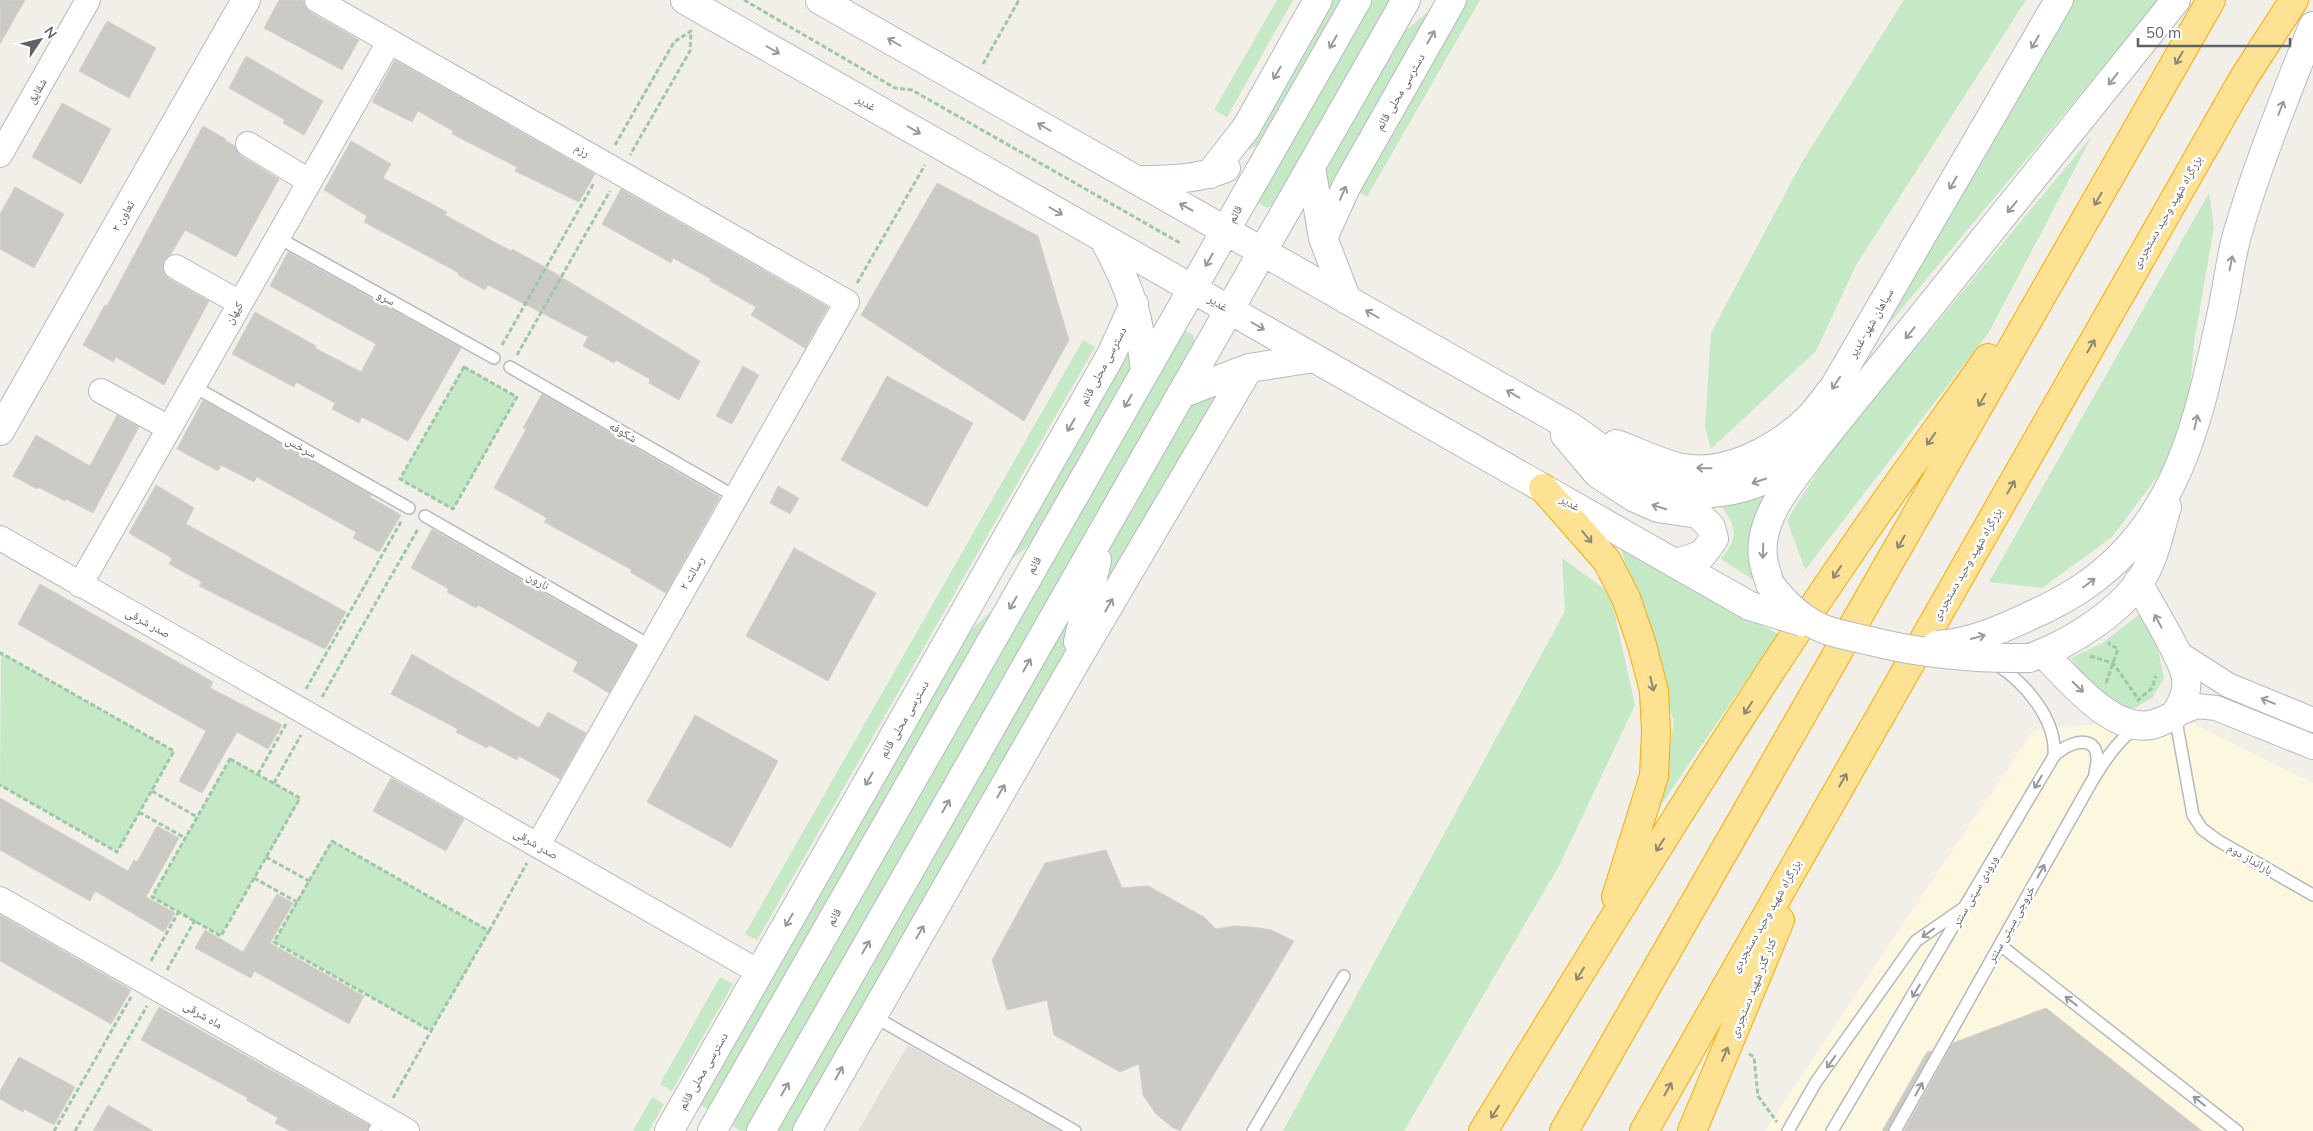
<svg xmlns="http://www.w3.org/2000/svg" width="2313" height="1131" font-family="Mulish,'Noto Naskh Arabic',sans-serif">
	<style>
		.commercial { fill: #fef7e0 }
		.education { fill: #e1ded6 }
		.green { fill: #c5e8c5 }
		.building { fill: #cccac5; stroke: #d6d1c6 }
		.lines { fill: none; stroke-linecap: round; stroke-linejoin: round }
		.lane-casing { stroke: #b5b8bc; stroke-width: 14 }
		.street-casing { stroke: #b5b8bc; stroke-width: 26 }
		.secondary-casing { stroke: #b6babf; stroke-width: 30 }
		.highway-casing { stroke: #f9ab00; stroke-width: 30 }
		.path { stroke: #9cc7a9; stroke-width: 3; stroke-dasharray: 5 2.5; stroke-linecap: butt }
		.lane { stroke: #fff; stroke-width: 11 }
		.street { stroke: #fff; stroke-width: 24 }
		.secondary { stroke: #fff; stroke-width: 28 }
		.highway { stroke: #fde293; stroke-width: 28 }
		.secondary-bridge-casing { stroke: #b6babf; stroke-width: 30; stroke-linecap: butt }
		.secondary-bridge { stroke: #fff; stroke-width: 28 }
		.oneway { stroke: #979a9d }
		.oneway2 { stroke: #8e8975 }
		.labels { text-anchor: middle; stroke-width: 5; stroke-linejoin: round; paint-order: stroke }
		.street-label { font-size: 12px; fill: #5f6368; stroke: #fff }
	</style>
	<rect width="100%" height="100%" fill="#f1efe8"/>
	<path class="commercial" d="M2175,715L2313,783V1131H1765L2033,731Z"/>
	<path class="education" d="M908,1045L1060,1131H858Z"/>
	<path class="green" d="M1277,0H1293L1227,117L1214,110Z
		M1326,0H1346L1267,142L1240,153Z
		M1365,0H1392L1277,202L1267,208L1257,202Z
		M1464,0H1480L1367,197L1355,190Z
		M1904,0H2026L1856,265L1816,351L1711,449L1705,427L1711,333L1802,162Z
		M2074,0H2159L1869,348Z
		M1439,3L1326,202L1321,173L1401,34Z
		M2092,136L1989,332L1805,570L1787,520L1831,450Z
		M2209,193L2214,227L2194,342L2189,402L2163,469L2112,537L2042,588L1989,582Z
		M1184,330L1194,336V347L747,1131H741L726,1122Z
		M1130,338L1135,366L1037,539L998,570Z
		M1083,340L1095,347L757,940L745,934Z
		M464,367L517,397L453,509L400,479Z
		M1219,389L1103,593L1110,544L1192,400Z
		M1770,486C1744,526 1750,540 1761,585L1721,559C1741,535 1735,525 1719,503Z
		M1621,549L1778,634L1658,809L1674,722Z
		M1562,558L1610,593L1635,705L1560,864L1404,1131H1283L1565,611Z
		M1003,601L712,1111L696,1103L961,639Z
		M1074,606L1064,662L796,1131H775Z
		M2141,613L2158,651L2164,678L2153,697L2133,709L2113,705L2091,688L2071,658L2104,642Z
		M1,653L174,751L117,852L0,785Z
		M230,759L300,798L221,936L152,897Z
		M332,841L489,931L431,1031L274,942Z
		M720,977L733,984L672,1091L660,1084Z
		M652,1097L664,1104L649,1131H633Z"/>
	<path class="building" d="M0,0H25L0,44Z
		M279,0H303L305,6L310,12L359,40L342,70L264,28Z
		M107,21L156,48L129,98L79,71Z
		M246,56L323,101L304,135L283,123L285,120L229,88Z
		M395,60L595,174L579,202L515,171L517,167L452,134L453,131L418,111L412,122L372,102Z
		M62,103L111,129L81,184L32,157Z
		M203,126L226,139L225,140L235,146L241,156L279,179L236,257L185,230L171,254L164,261V274L169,279L209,301L164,385L116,357L113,362L83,345L105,305L107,306Z
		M351,141L391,164L383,178L447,212L445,215L511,251L512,249L543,266L700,361L679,400L649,383L650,379L616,360L614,363L583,346L588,337L488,285L485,290L458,275L459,273L364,222L367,216L324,190Z
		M937,183L1038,236L1069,340L1024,421L861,315Z
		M15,187L64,214L34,268L0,249V214Z
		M621,189L828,307L805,348L751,315L756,307L710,281L711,279L673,258L671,263L602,224Z
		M288,252L461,348L408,441L362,417L359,423L332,409L335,403L296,382L294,387L232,354L255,312L316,346L315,348L361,372L376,344L270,286Z
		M743,366L759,375L732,424L716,416Z
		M887,376L973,423L927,507L841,460Z
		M542,394L720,497L666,593L630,572L632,570L544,522L547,518L494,488L526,429L523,428Z
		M203,400L371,495L370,497L401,515L379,552L353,538L356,532L257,477L254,482L221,465L218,471L177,449Z
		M117,415L139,427L93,513L66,499L65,501L38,487L37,489L13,476L36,435L90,466Z
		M156,485L194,508L186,524L346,612L325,649L199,586L202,582L169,564L172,558L129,533Z
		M778,486L799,498L790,514L770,503Z
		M432,529L636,646L609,693L573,671L578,662L478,605L476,608L447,592L449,589L411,568Z
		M794,548L876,593L828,681L746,636Z
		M40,584L213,682L210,688L282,725L268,749L237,732L202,793L179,781L206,731L18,624Z
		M412,654L539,728L548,712L586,733L560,779L519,756L517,760L489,745L487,748L456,732L458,729L391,694Z
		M695,715L778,761L731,848L647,802Z
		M391,778L464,819L446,851L373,811Z
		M0,798L128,871L134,860L137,862L157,826L179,838L146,897L175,913L164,932L95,891L90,901L0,850Z
		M1106,850L1122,888L1148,886L1204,917L1216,929L1234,926L1252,927L1271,930L1294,941L1180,1131L1172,1127L1156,1114L1143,1095L1139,1064L1120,1072L1054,1035L1047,1000L1007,1010L992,960L1045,863Z
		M277,894L293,903L270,943L364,996L349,1024L254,971L251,978L195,948L205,930L243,952Z
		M0,915L131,990L111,1024L0,961Z
		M159,1007L369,1125L366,1131H290L275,1123L278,1118L246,1100L248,1098L141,1040Z
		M2046,1008L2202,1131H1904L1953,1043Z
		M1932,1051L1888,1131H1882L1927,1052Z
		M19,1057L75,1087L54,1125L24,1109L23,1112L0,1099V1091Z
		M108,1105L153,1131H93Z"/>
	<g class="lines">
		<g class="lane-casing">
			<path id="lane" d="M277,237L494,358
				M510,367L736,497
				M193,386L409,508
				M425,516L651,646
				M2175,715L2193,815L2202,829L2217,840L2313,895
				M2054,756C2075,736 2105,735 2095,772
				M2000,945L2237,1131
				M873,1016L1075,1131
				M374,1131L382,1117
				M1253,1131L1344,976
				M1788,1131L1816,1082L1916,941L1965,907
				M1832,1131L2054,756C2057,719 2025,683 1996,664
				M1895,1131L2092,781C2105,760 2116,743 2135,728"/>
		</g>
		<g class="street-casing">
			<path id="street" d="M317,0L847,302L538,845
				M248,144L309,181
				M0,155L88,0
				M176,267L240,303
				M101,391L169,428
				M0,538L759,972
				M80,585L389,42
				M2175,651L2228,685L2313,720
				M2175,715L2197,706L2216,708L2313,747
				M0,899L407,1131"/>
		</g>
		<g class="secondary-casing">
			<path id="secondary" d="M685,0L1750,606
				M820,0L1571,427C1603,449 1637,478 1675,490C1701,498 1740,491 1764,480C1783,472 1800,459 1816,448
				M1311,167L1323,238L1347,300
				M1210,174L1246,128L1318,0
				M1141,180C1171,180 1198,179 1226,168
				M1103,238C1130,286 1140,317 1145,372
				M1323,238L1346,187L1452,0
				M1181,394L1249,368L1314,358
				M0,431L246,0
				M1565,435L1598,474L1635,498L1658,508L1698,514L1711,527L1714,539L1702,555L1676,563
				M1616,444C1636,451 1657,462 1678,467C1723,478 1775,450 1807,420C1817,410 1825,398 1834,387L2059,0
				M1770,584C1768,576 1764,567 1763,558C1758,516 1793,480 1816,448L2176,0
				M2047,608C2060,601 2074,594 2086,585C2178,521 2199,419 2221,316C2227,289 2230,261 2237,235C2258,163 2286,95 2313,26
				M1078,642L1097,560
				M2043,653C2070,680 2118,741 2160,722C2166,719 2174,717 2176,713C2184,700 2189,688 2185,673C2177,647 2151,608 2138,582
				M2029,658C2069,645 2128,608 2147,569C2157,550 2160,528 2167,507
				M669,1131L1111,355L1134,304
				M712,1131L1357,0
				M761,1131L1406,0
				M807,1131L1072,668L1249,368"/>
		</g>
		<g class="highway-casing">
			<path id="highway" d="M1543,488L1607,561L1626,598L1642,645L1654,691L1656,732L1654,776L1616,897
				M1483,1131C1600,941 1715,750 1841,566C1888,496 1939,427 1988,358
				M1564,1131L2211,0
				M1644,1131L2243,79L2294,0
				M1692,1131L1780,920"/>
		</g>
		<path class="path" d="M744,0L895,88L912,90L1180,243
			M983,64L1019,0
			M615,145L674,42L691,31L690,51L630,155
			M857,283L925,165
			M502,345L594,183
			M517,355L610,191
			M464,367L517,397L453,509L400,479Z
			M0,655L1,653L174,751L117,852L0,785
			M2090,656L2113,663L2139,700
			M2106,683L2118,649L2108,643
			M306,689L402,520
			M322,697L418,529
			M2137,701L2152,688L2156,676
			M230,759L300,798L221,936L152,897Z
			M258,774L286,724
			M274,783L301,735
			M152,791L197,817
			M139,812L185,838
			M332,841L489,931L431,1031L274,942Z
			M266,857L309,881
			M254,878L297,902
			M489,931L527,863
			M151,961L179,911
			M167,970L195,920
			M1749,1054L1754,1057L1758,1096L1777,1122
			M393,1098L431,1031
			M54,1131L131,997
			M75,1131L147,1006"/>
		<use href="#lane" class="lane"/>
		<use href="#street" class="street"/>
		<use href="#secondary" class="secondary"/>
		<use href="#highway" class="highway"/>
		<g class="secondary-bridge-casing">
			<path id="secondary-bridge" d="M1770,584C1784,603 1803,621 1826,630C1838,634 1853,637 1866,640C1921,654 1973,659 2029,658
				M1750,606L1802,622
				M1937,645C1976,643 2012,624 2047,608"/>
		</g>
		<use href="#secondary-bridge" class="secondary-bridge"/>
	</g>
	<defs><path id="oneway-shaft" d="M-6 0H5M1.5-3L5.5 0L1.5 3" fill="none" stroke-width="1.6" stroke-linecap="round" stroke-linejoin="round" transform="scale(1.25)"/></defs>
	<g class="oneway">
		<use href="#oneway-shaft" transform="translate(1431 37) rotate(-60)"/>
		<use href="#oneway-shaft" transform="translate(894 42) rotate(-150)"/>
		<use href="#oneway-shaft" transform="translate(1333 42) rotate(120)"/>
		<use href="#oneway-shaft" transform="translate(2035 42) rotate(120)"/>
		<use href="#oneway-shaft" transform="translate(773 50) rotate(30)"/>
		<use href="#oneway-shaft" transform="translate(1277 73) rotate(120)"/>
		<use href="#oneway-shaft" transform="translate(2113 79) rotate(128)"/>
		<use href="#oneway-shaft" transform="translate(2281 108) rotate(-69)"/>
		<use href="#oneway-shaft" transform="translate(1044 127) rotate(-150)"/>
		<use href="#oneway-shaft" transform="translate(914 130) rotate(30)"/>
		<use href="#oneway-shaft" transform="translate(1953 183) rotate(120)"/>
		<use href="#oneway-shaft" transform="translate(1343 193) rotate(-66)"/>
		<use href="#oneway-shaft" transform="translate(1186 207) rotate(-151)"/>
		<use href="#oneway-shaft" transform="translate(2012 207) rotate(129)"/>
		<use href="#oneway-shaft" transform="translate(1056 211) rotate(30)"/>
		<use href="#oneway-shaft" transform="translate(1209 260) rotate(120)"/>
		<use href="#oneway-shaft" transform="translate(2231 263) rotate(-79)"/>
		<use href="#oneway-shaft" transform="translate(1372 314) rotate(-150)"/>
		<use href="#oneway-shaft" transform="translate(1258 326) rotate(30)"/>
		<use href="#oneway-shaft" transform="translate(1910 333) rotate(129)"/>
		<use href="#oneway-shaft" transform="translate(1836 383) rotate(123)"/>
		<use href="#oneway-shaft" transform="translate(1513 394) rotate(-150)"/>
		<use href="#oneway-shaft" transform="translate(1128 401) rotate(120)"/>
		<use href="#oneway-shaft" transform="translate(2196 422) rotate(-77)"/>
		<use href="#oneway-shaft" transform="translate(1071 425) rotate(120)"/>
		<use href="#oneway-shaft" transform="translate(1704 468) rotate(-179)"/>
		<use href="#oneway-shaft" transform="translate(1759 481) rotate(161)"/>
		<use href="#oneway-shaft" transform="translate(1659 507) rotate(-163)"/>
		<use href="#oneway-shaft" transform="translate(1763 551) rotate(92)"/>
		<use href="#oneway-shaft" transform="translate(2089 583) rotate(-37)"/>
		<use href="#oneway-shaft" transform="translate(1013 603) rotate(120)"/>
		<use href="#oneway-shaft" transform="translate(1109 605) rotate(-60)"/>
		<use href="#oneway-shaft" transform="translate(2158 621) rotate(-118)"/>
		<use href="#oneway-shaft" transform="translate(1978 637) rotate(-15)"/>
		<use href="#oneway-shaft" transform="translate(1027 665) rotate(-60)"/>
		<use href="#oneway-shaft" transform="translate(2078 687) rotate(44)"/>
		<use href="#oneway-shaft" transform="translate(2268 701) rotate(-158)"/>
		<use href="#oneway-shaft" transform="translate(869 779) rotate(120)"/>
		<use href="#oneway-shaft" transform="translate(2038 782) rotate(120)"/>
		<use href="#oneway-shaft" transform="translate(1001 791) rotate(-60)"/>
		<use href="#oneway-shaft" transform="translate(946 806) rotate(-60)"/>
		<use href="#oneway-shaft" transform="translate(2041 871) rotate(-61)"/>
		<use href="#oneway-shaft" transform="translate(789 920) rotate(120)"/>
		<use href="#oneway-shaft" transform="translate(920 932) rotate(-60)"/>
		<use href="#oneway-shaft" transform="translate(1928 933) rotate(144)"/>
		<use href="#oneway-shaft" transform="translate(866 947) rotate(-60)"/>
		<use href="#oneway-shaft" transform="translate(1916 991) rotate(121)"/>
		<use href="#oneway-shaft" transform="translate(2071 1001) rotate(-142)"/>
		<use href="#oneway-shaft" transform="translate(1831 1062) rotate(125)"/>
		<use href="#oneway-shaft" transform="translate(839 1073) rotate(-61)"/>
		<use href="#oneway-shaft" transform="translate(785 1089) rotate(-60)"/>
		<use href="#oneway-shaft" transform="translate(1919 1089) rotate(-61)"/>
		<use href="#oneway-shaft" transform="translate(2199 1101) rotate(-142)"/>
	</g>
	<g class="oneway2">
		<use href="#oneway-shaft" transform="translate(2179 58) rotate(120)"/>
		<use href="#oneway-shaft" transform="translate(2098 199) rotate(120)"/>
		<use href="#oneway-shaft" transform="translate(2091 346) rotate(-60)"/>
		<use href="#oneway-shaft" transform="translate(1982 400) rotate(120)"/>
		<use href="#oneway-shaft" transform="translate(1931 439) rotate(125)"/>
		<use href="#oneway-shaft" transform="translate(2011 487) rotate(-60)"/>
		<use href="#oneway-shaft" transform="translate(1587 537) rotate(51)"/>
		<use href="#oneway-shaft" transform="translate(1901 542) rotate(120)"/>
		<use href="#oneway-shaft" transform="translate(1837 572) rotate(124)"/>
		<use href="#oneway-shaft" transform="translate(1652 684) rotate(77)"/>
		<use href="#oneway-shaft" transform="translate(1748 708) rotate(123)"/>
		<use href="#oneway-shaft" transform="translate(1843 780) rotate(-60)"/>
		<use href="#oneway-shaft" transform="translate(1660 845) rotate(123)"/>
		<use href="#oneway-shaft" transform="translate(1580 974) rotate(122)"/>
		<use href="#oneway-shaft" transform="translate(1725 1054) rotate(-67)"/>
		<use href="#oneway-shaft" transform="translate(1668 1089) rotate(-60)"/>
		<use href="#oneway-shaft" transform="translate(1495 1112) rotate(122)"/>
	</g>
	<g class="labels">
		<g class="street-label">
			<text transform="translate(37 91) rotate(-60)" y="4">شقایق</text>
			<text transform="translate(1400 92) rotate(-60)" y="4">دسترسی محلی قائم</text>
			<text transform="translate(866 103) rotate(30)" y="4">غدیر</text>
			<text transform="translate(582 150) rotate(29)" y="4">رزم</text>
			<text transform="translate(2167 212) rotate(-60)" y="4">بزرگراه شهید وحید دستجردی</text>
			<text transform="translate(1235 214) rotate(-60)" y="4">قائم</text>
			<text transform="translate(123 216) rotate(-60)" y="4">تعاون ۲</text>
			<text transform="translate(386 298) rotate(29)" y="4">سرو</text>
			<text transform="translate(1218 303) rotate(31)" y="4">غدیر</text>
			<text transform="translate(234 313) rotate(-60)" y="4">کیهان</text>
			<text transform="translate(1871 323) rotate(-60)" y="4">سپاهان شهر-غدیر</text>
			<text transform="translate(1103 366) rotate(-62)" y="4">دسترسی محلی قائم</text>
			<text transform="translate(623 432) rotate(30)" y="4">شکوفه</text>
			<text transform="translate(301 447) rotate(29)" y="4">سرخس</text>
			<text transform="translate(1570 503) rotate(30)" y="4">غدیر</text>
			<text transform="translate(1967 564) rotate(-60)" y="4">بزرگراه شهید وحید دستجردی</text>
			<text transform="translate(1034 565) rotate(-60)" y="4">قائم</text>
			<text transform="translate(692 573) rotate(-60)" y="4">رسالت ۲</text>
			<text transform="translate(538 581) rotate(30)" y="4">نارون</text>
			<text transform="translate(148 623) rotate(29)" y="4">صدر شرقی</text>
			<text transform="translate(904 719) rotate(-60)" y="4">دسترسی محلی قائم</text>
			<text transform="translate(536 844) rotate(30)" y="4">صدر شرقی</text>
			<text transform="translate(2250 859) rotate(30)" y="4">بارانداز دوم</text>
			<text transform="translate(1975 891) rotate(-60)" y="4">ورودی سیتی سنتر</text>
			<text transform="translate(1766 916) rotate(-60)" y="4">بزرگراه شهید وحید دستجردی</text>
			<text transform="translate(834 917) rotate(-60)" y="4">قائم</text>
			<text transform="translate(2011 924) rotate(-61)" y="4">خروجی سیتی سنتر</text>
			<text transform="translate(1753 988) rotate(-68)" y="4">کنار گذر شهید دستجردی</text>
			<text transform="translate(203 1015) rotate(30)" y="4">ماه شرقی</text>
			<text transform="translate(703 1071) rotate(-60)" y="4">دسترسی محلی قائم</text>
		</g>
	</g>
	<g transform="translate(40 40) rotate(55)" stroke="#ffffff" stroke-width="4" paint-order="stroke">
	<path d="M0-4L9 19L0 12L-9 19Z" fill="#5f6368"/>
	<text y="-8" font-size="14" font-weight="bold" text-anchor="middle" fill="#5f6368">N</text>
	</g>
	<path d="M2138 38v8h152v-8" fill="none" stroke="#5f6368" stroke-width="2.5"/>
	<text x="2146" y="38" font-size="15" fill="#5f6368" stroke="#ffffff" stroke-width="4" paint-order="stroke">50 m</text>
</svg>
